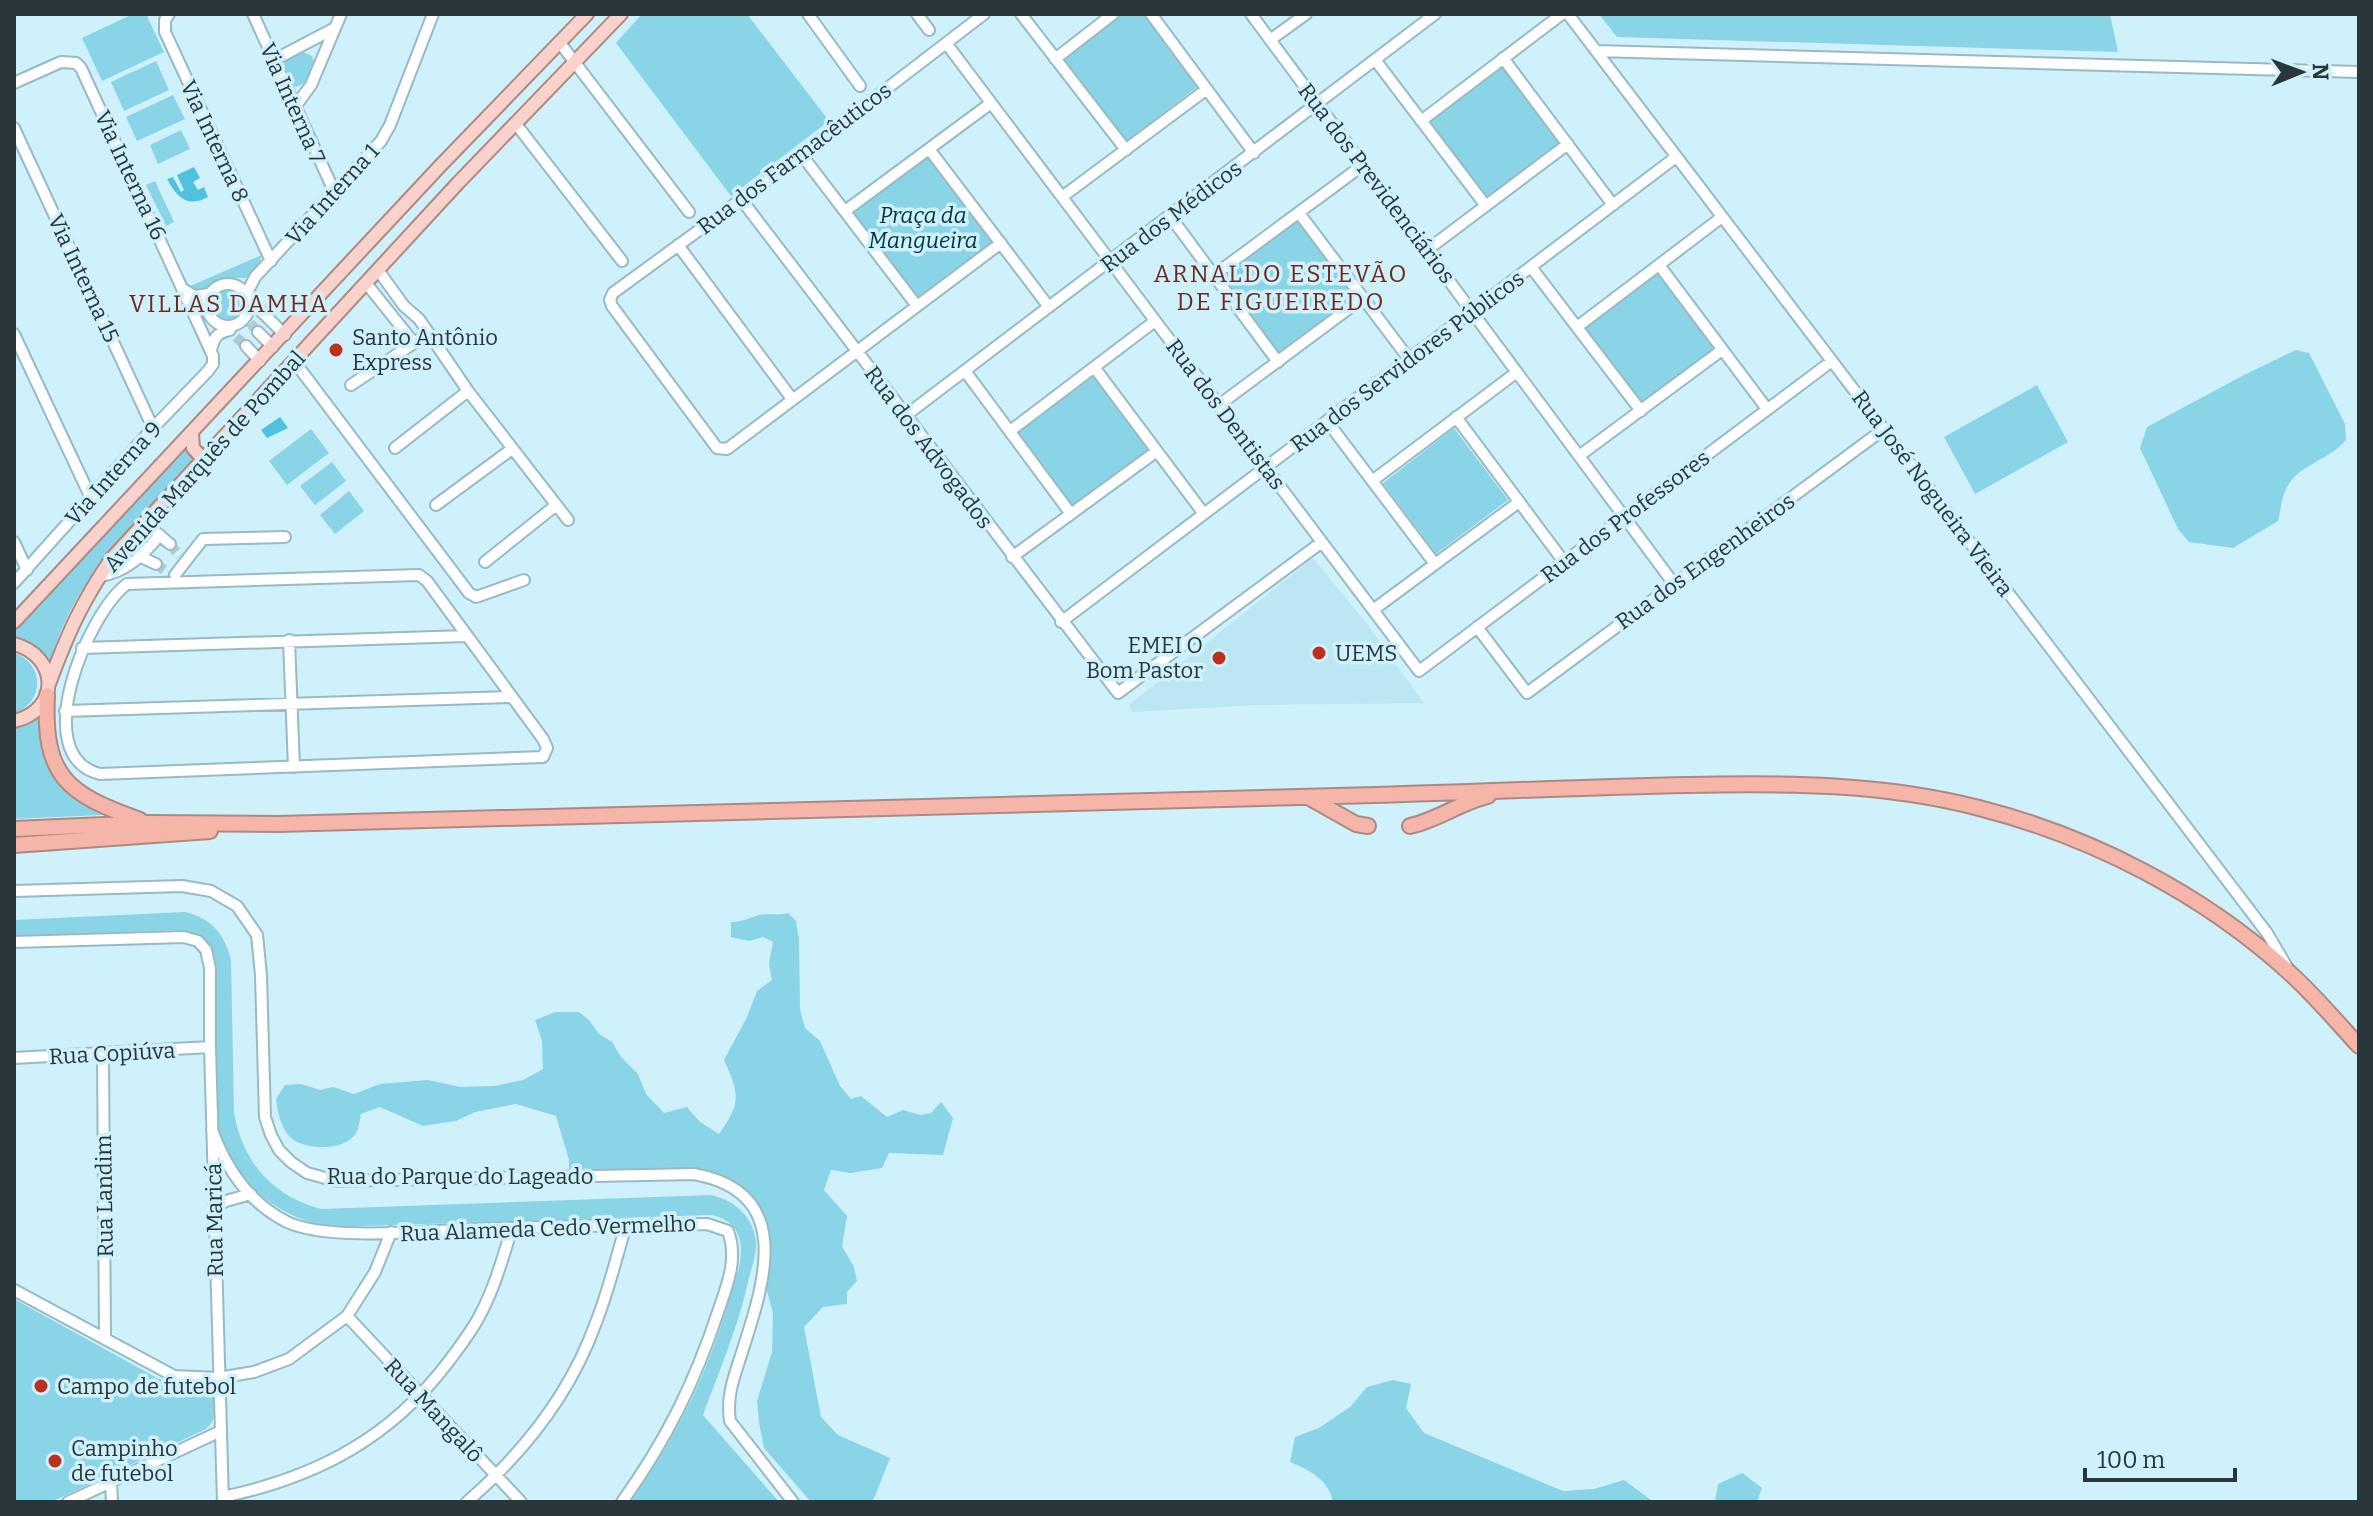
<svg xmlns="http://www.w3.org/2000/svg" width="2373" height="1516" font-family="Bitter,serif">
	<style>
		.built { fill: #bbe6f2 }
		.green { fill: #8ad4e7 }
		.water { fill: #4fc3dd }
		.lines { fill: none; stroke-linecap: round; stroke-linejoin: round }
		.minor-tunnel { stroke: #adccd4; stroke-width: 10; stroke-dasharray: 10 5; stroke-linecap: butt }
		.minor-casing { stroke: #98bac3; stroke-width: 14 }
		.major-casing { stroke: #ae8982; stroke-width: 16 }
		.highway-casing { stroke: #ae8982; stroke-width: 18 }
		.minor { stroke: #fff; stroke-width: 10 }
		.major { stroke: #f9d3cb; stroke-width: 12 }
		.highway { stroke: #f5b6a9; stroke-width: 14 }
		.poi-dot { fill: #bc301d; stroke: #cef1fb; stroke-width: 3 }
		.labels { text-anchor: middle; stroke-width: 7; stroke-linejoin: round; paint-order: stroke }
		.street-label { font-size: 22px; fill: #29363a; stroke: #cef1fb }
		.park-label { font-size: 22px; font-style: italic; fill: #003540; stroke: #cef1fb }
		.poi-label { font-size: 22px; fill: #29363a; stroke: #cef1fb; text-anchor: start }
		.neighbourhood-label { font-size: 24px; letter-spacing: 2px; fill: #6e2a1f; stroke: #cef1fb }
	</style>
	<rect width="100%" height="100%" fill="#cef1fb"/>
	<path class="built" d="M1313,558L1367,624L1424,703L1255,705L1132,712L1129,705Z"/>
	<path class="green" d="M133,14H146L164,52L102,81L82,38Z
		M642,14H747L829,121L731,196L616,43Z
		M1120,14H1143L1197,87L1126,142L1063,58Z
		M1599,14H2110L2118,52L1617,37Z
		M303,52L312,56L314,63L305,83L296,87L291,84L284,64L287,59Z
		M156,61L169,90L124,111L111,82Z
		M1502,67L1559,143L1487,197L1430,122Z
		M173,95L185,119L137,141L126,117Z
		M181,130L190,149L158,164L150,145Z
		M929,157L993,242L917,298L853,213Z
		M155,181L174,222L166,226L146,185Z
		M1298,219L1356,297L1279,355L1220,277Z
		M262,255L259,264L246,278H219L207,290L196,293L188,287Z
		M1658,273L1715,349L1642,403L1584,328Z
		M212 304a16 16 0 1 1 32 0a16 16 0 1 1-32 0Z
		M2296,350L2309,353L2345,424L2346,440C2330,460 2298,464 2286,489C2281,498 2281,511 2278,521L2233,548L2189,542L2178,529L2140,448L2147,427L2244,375Z
		M1093,374L1150,450L1073,507L1017,432Z
		M2037,385L2068,442L1975,494L1944,437Z
		M1454,428L1508,500L1436,554L1383,483Z
		M311,429L329,453L287,485L269,461Z
		M187,445L196,458C135,523 74,576 49,665L33,646L14,640V631Z
		M332,462L346,481L315,505L300,486Z
		M349,491L364,511L335,534L320,515Z
		M14,653C45,663 45,703 14,713Z
		M38,718C40,762 62,796 102,815L14,819V729Z
		M185,912C211,918 225,934 231,960L234,1112C242,1162 273,1196 321,1209L711,1195C734,1200 753,1216 756,1241C757,1253 752,1266 749,1278C739,1325 720,1369 703,1415L779,1502H630C676,1439 709,1371 730,1296C735,1280 744,1259 740,1242C738,1226 725,1217 710,1215L333,1227C274,1218 232,1180 216,1123L214,955C208,940 198,932 182,930L14,936V920Z
		M788,913L796,921L799,939L800,1009L805,1028L820,1041L840,1086L851,1099L861,1096L887,1117L903,1110L920,1115L931,1113L941,1102L953,1118L943,1155L889,1153L882,1168L850,1173L831,1170L824,1190L847,1216L842,1246L854,1267L857,1281L847,1292V1304L823,1307L804,1327L821,1417L838,1435L890,1458L875,1496L871,1502H811L764,1448L759,1423L757,1401L772,1352L773,1313L766,1287L771,1254L767,1225L753,1200L734,1183L707,1171L569,1173V1160L556,1116L516,1104L475,1112L456,1121L423,1126L380,1107L361,1114C360,1119 359,1128 356,1133C345,1152 301,1151 288,1135C280,1124 278,1113 276,1099L285,1085L301,1084L320,1090L333,1087L354,1094L380,1084L427,1080L461,1087L494,1086L523,1080L543,1069L542,1041L535,1020L555,1012H579L589,1020L599,1034L612,1042L621,1057L638,1074L646,1094L664,1113L687,1107L700,1122L719,1134C741,1102 740,1096 724,1060L746,1019L757,991L772,980L769,964L773,942L763,937L749,941L731,937V922C743,922 748,918 759,915C768,913 778,916 788,913Z
		M14,1299L159,1379C173,1384 194,1385 205,1390C222,1398 217,1419 206,1429L51,1502H14Z
		M1393,1380L1411,1384L1406,1408L1424,1433L1563,1491L1594,1489L1624,1480L1651,1500L1658,1502H1333C1328,1479 1311,1471 1290,1462L1295,1437L1319,1428L1350,1407L1367,1387Z
		M1742,1473L1762,1488L1757,1502H1715L1718,1484Z"/>
	<path class="water" d="M194,167L200,178L193,182L198,190L204,187L208,197C188,208 177,198 167,179L173,177L181,192L184,190L177,175Z
		M280,417L288,428L267,438L261,430Z"/>
	<g class="lines">
		<path class="minor-tunnel" d="M250,323L258,332
			M236,337L246,346
			M170,544L180,556
			M156,564L167,572"/>
		<g class="minor-casing">
			<path id="minor" d="M169,14L165,20V32L271,261
				M253,14L334,191
				M808,14L860,86
				M917,14L929,30
				M984,14L769,179L613,293L610,300L612,306L717,448L727,449L1001,243
				M1021,14L1126,150
				M1151,14L1254,153
				M1251,14L1674,584
				M1568,14L2267,933L2287,967
				M1270,40L1306,14
				M560,43L689,212
				M946,43L1419,671L1832,361
				M1596,51L2359,72
				M1503,58L1613,205
				M1055,59L1113,14
				M274,60L335,28
				M1376,61L1486,206
				M14,83L61,62L76,63L81,68L213,356V364L208,371L153,428L14,583
				M295,107L311,85L341,14
				M1421,121L1562,14
				M516,124L622,261
				M14,128L153,428
				M929,149L1049,307
				M801,154L917,306
				M1062,197L1207,89
				M741,199L1118,693L1322,542
				M845,211L991,103
				M1299,213L1409,359
				M1170,216L1278,362
				M678,245L792,399
				M1427,250L1568,144
				M1659,265L1767,409
				M1531,267L1641,411
				M378,270L404,306L419,319L468,391L568,520
				M1213,276L1363,165
				M366,283L414,343
				M207 305a21 21 0 1 1 42 0a21 21 0 1 1-42 0Z
				M183,289L194,296L209,294
				M246,295L255,277L381,141L390,125L433,14
				M248,298L285,335
				M1577,327L1722,217
				M258,332L273,347
				M14,334L91,498
				M246,346L260,361
				M211,350C214,337 217,333 230,330
				M294,361L469,593L476,597L524,580
				M1094,367L1204,514
				M965,371L1071,514
				M351,385L429,333
				M1219,405L1363,298
				M905,416L1435,14
				M1456,417L1564,562
				M1327,421L1435,564
				M1010,431L1155,321
				M395,448L468,391
				M1579,456L1722,350
				M1372,481L1517,372
				M436,505L512,449
				M145,523L170,544
				M14,542L27,570
				M141,557L156,564
				M1012,557L1157,451
				M485,562L555,506
				M175,575L203,539L285,537
				M419,575L427,581L543,739L547,748L543,757L100,774C27,756 88,613 127,584Z
				M100,576C127,572 143,555 160,535
				M1373,610L1519,502
				M1061,622L1676,157
				M1477,627L1527,693L1884,429
				M289,640L294,767
				M82,648L467,636
				M65,711L510,697
				M14,891L182,886L211,891L237,906L257,935L261,975L265,1117L271,1135L279,1150L291,1162L307,1173L336,1181L694,1174C793,1192 766,1278 743,1349C735,1375 726,1394 730,1421L793,1502
				M14,942L184,937L198,941L206,950L210,968V1047L223,1502
				M103,1053L105,1338
				M14,1058L210,1047
				M212,1130C226,1168 249,1203 287,1222C330,1242 432,1230 481,1229C557,1226 632,1225 707,1224L728,1231C738,1258 728,1283 719,1309C695,1382 667,1439 622,1502
				M214,1208L226,1201L251,1194
				M14,1290L174,1376L218,1378L254,1372L289,1359L347,1316L375,1272L391,1232
				M347,1316L521,1502
				M111,1483L112,1502
				M223,1497C317,1477 391,1438 449,1361C460,1346 472,1331 480,1315C495,1287 503,1257 512,1228
				M68,1502L221,1431
				M467,1502C522,1454 570,1394 595,1325C608,1293 616,1259 626,1225"/>
		</g>
		<g class="major-casing">
			<path id="major" d="M192,433L193,448L203,459
				M14,622L441,165L587,14
				M14,644C59,656 61,710 14,721
				M49,684C67,635 82,601 112,558L458,183L621,14"/>
		</g>
		<g class="highway-casing">
			<path id="highway" d="M47,695C43,777 67,794 140,820
				M1308,797L1356,824L1368,826
				M1410,826C1438,820 1461,802 1488,796
				M14,829L148,823L278,824C643,814 1008,804 1374,795C1479,792 1583,787 1688,785C1786,783 1883,783 1979,808C2093,837 2205,895 2292,975C2316,997 2337,1022 2359,1046
				M14,845L210,831"/>
		</g>
		<use href="#minor" class="minor"/>
		<use href="#major" class="major"/>
		<use href="#highway" class="highway"/>
	</g>
	<g class="poi-dot">
		<circle cx="336" cy="350" r="8"/>
		<circle cx="1319" cy="653" r="8"/>
		<circle cx="1219" cy="658" r="8"/>
		<circle cx="41" cy="1386" r="8"/>
		<circle cx="55" cy="1461" r="8"/>
	</g>
	<g class="labels">
		<g class="street-label">
			<text transform="translate(293 103) rotate(66)" y="8">Via Interna 7</text>
			<text transform="translate(215 141) rotate(65)" y="8">Via Interna 8</text>
			<text transform="translate(794 158) rotate(-37)" y="8">Rua dos Farmacêuticos</text>
			<text transform="translate(131 175) rotate(65)" y="8">Via Interna 16</text>
			<text transform="translate(1377 183) rotate(53)" y="8">Rua dos Previdenciários</text>
			<text transform="translate(332 194) rotate(-48)" y="8">Via Interna 1</text>
			<text transform="translate(1171 216) rotate(-37)" y="8">Rua dos Médicos</text>
			<text transform="translate(84 278) rotate(65)" y="8">Via Interna 15</text>
			<text transform="translate(1407 361) rotate(-37)" y="8">Rua dos Servidores Públicos</text>
			<text transform="translate(1226 414) rotate(53)" y="8">Rua dos Dentistas</text>
			<text transform="translate(929 447) rotate(53)" y="8">Rua dos Advogados</text>
			<text transform="translate(204 461) rotate(-48)" y="8">Avenida Marquês de Pombal</text>
			<text transform="translate(113 473) rotate(-48)" y="8">Via Interna 9</text>
			<text transform="translate(1933 493) rotate(53)" y="8">Rua José Nogueira Vieira</text>
			<text transform="translate(1625 516) rotate(-37)" y="8">Rua dos Professores</text>
			<text transform="translate(1705 561) rotate(-36)" y="8">Rua dos Engenheiros</text>
			<text transform="translate(112 1053) rotate(-3)" y="8">Rua Copiúva</text>
			<text x="460" y="1184">Rua do Parque do Lageado</text>
			<text transform="translate(104 1196) rotate(-91)" y="8">Rua Landim</text>
			<text transform="translate(214 1220) rotate(-91)" y="8">Rua Maricá</text>
			<text transform="translate(548 1228) rotate(-2)" y="8">Rua Alameda Cedo Vermelho</text>
			<text transform="translate(434 1410) rotate(47)" y="8">Rua Mangalô</text>
		</g>
		<g class="park-label">
			<text x="923" y="223">Praça da<tspan x="923" dy="25">Mangueira</tspan></text>
		</g>
		<g class="poi-label">
			<text x="352" y="345">Santo Antônio<tspan x="352" dy="25">Express</tspan></text>
			<text x="1203" y="653" text-anchor="end">EMEI O<tspan x="1203" dy="25">Bom Pastor</tspan></text>
			<text x="1335" y="661">UEMS</text>
			<text x="57" y="1394">Campo de futebol</text>
			<text x="71" y="1456">Campinho<tspan x="71" dy="25">de futebol</tspan></text>
		</g>
		<g class="neighbourhood-label">
			<text x="1281" y="282">ARNALDO ESTEVÃO<tspan x="1281" dy="28">DE FIGUEIREDO</tspan></text>
			<text x="229" y="312">VILLAS DAMHA</text>
		</g>
	</g>
	<rect width="2373" height="1516" fill="none" stroke="#29363a" stroke-width="32"/>
	<g transform="translate(2301 72) rotate(89)" stroke="#cef1fb" stroke-width="6" paint-order="stroke">
	<path d="M0-6L14 30L0 20L-14 30Z" fill="#29363a"/>
	<text y="-12" font-size="22" font-weight="bold" text-anchor="middle" fill="#29363a">N</text>
	</g>
	<path d="M2085 1468v12h150v-12" fill="none" stroke="#29363a" stroke-width="4"/>
	<text x="2097" y="1468" font-size="24" fill="#29363a" stroke="#cef1fb" stroke-width="6" paint-order="stroke">100 m</text>
</svg>
